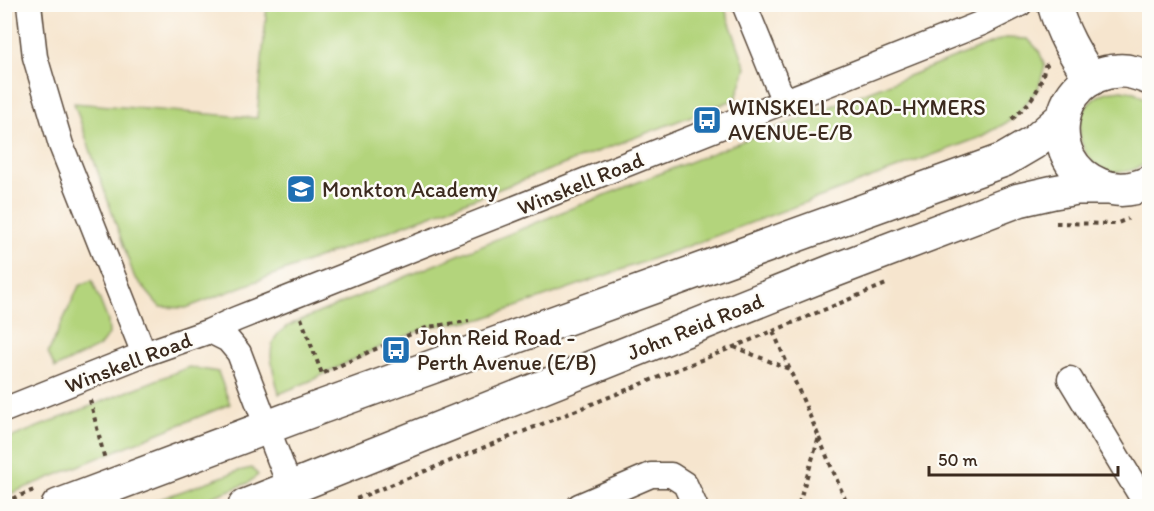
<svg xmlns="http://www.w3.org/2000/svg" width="1154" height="511" font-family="Itim,sans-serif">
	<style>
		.green { fill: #b3d47c; stroke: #777f4d; stroke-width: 1.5 }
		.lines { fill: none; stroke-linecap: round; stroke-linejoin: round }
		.street-casing { stroke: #574638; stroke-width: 27 }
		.secondary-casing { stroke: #574638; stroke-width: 36 }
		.highway-casing { stroke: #574638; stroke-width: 36 }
		.path { stroke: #574638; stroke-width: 4; stroke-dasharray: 4.5 4.5; stroke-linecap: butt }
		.street { stroke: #fff; stroke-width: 24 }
		.secondary { stroke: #fff; stroke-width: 33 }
		.highway { stroke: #fff; stroke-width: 33 }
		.labels { text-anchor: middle; stroke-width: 5; stroke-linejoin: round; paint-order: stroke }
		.poi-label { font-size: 22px; fill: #3b2a1e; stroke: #fdfcf7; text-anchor: start }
		.street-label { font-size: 22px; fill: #3b2a1e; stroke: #fdfcf7 }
	</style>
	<rect width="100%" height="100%" fill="#fdfcf7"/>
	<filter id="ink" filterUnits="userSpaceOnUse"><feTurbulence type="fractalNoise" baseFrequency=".0167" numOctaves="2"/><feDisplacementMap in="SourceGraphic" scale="12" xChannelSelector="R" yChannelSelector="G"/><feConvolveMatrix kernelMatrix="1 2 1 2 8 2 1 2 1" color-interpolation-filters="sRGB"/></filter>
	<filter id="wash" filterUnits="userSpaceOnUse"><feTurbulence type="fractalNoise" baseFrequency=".008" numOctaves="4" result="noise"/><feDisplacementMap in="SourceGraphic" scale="24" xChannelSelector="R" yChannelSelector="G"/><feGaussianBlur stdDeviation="1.35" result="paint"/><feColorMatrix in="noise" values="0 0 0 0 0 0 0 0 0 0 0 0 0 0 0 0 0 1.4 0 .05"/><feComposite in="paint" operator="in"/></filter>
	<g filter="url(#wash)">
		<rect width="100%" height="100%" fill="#f6e5ce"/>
		<path class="green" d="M267,5H725L726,12L746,68L736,99L186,308L160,307L134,276L74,103L257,118Z
			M1005,38L1028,39L1039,51L1045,66L1038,89L1013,119L981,137L694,244L482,319L428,327L371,351L310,381L279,394C275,375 264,350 278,334C282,329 289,326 294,323L567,210Z
			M1121,90L1135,92L1149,102V161C1089,204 1051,112 1107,92C1111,91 1117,91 1121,90Z
			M92,280L108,321L109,334L99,347L55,368L48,353L79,286Z
			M189,367L218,372L230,404L5,496V440Z
			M252,468L258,475L248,483L189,506H141L238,471Z"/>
	</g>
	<g filter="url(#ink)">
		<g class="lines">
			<g class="street-casing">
				<path id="street" d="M29,4L35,57L61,145L144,354
					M744,4L784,102
					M210,331L228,340L239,353L297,506
					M1070,379L1147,506
					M4,410L144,354L210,331L236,319L982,23L1020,4
					M579,506L651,475H671L685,484L695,506"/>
			</g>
			<g class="secondary-casing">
				<path id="secondary" d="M1054,4C1062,33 1075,54 1091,79"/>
			</g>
			<g class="highway-casing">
				<path id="highway" d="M1150,78C1139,74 1129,70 1118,71C1054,74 1041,162 1100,185C1117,192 1134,190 1150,182
					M58,506L321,407L1004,160L1033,143L1063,117
					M245,506L833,271L1019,200L1054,192L1077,188H1107"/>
			</g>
			<path class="path" d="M1012,119C1031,102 1040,91 1045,66L1050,63
				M1056,223L1115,224L1128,219
				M301,318L322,374
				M773,331L886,284
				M734,347L789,369
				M324,373L371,351L428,327L469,321
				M90,400L105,460
				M819,438L848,506
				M4,502L34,490
				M351,506L356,499L773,331L819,437L798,506"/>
			<use href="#street" class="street"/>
			<use href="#secondary" class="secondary"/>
			<use href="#highway" class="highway"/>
		</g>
	</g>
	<defs>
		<g id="bus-square" transform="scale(1.5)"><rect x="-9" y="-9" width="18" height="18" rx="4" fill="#1f6fb2" stroke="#fdfcf7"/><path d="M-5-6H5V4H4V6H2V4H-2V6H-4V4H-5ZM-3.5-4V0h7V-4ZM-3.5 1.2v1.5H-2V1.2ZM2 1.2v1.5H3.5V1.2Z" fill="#fff"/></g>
		<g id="school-square" transform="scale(1.5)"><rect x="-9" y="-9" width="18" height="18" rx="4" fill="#1f6fb2" stroke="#fdfcf7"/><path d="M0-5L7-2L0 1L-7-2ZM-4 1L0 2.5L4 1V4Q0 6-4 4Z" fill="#fff"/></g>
	</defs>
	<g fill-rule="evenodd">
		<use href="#bus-square" x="707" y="120"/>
		<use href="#school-square" x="301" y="189"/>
		<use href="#bus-square" x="396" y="350"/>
	</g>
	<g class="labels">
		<g class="poi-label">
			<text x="728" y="115">WINSKELL ROAD-HYMERS<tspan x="728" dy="25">AVENUE-E/B</tspan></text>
			<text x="322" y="197">Monkton Academy</text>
			<text x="417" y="345">John Reid Road -<tspan x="417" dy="25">Perth Avenue (E/B)</tspan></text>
		</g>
		<g class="street-label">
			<text transform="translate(580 183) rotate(-22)" y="8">Winskell Road</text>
			<text transform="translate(695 326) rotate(-22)" y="8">John Reid Road</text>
			<text transform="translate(128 362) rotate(-21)" y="8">Winskell Road</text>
		</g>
	</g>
	<rect width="1154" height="511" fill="none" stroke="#fdfcf7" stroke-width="24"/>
	<path d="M929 466v9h189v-9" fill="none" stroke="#3b2a1e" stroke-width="3"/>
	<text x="938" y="466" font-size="18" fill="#3b2a1e" stroke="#fdfcf7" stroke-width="4.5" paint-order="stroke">50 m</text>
</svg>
